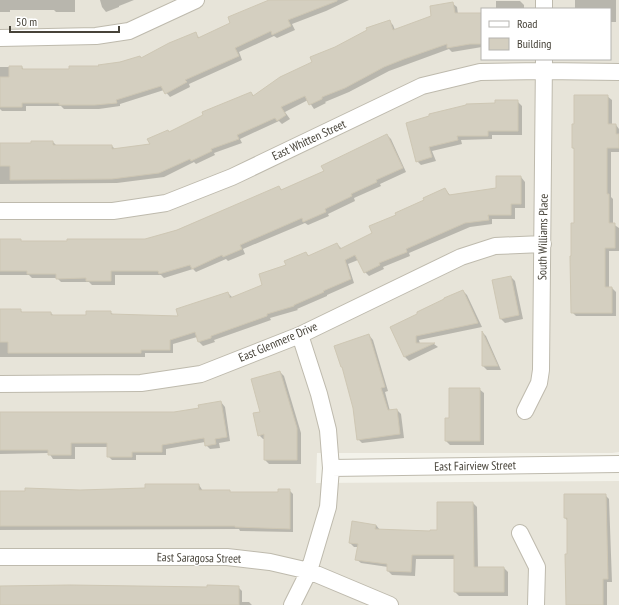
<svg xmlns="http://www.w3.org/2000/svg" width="619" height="605" font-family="'PT Sans Narrow',sans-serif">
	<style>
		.residential { fill: #e7e4d9; fill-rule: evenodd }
		.shadow { fill: #0003 }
		.building { fill: #d4cfc0; stroke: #cec7b4 }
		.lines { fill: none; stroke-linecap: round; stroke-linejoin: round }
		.street-casing { stroke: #bebaad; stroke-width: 18 }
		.street { stroke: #fff; stroke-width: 16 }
		.labels { text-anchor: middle; stroke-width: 3; stroke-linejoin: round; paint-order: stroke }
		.street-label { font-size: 12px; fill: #474339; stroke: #fff }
	</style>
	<rect width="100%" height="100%" fill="#f3f2ea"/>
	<path class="residential" d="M0,0H619V452L612,453H317L316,483L619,481V605H0ZM482,9H610V59H482Z"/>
	<path class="shadow" d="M0,0H75V12H56L54,10H10V12H0Z
		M100,0H134L119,6V7L106,12L102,7Z
		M271,0H349L326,11L292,24L295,30L277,38L274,36L239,52L242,60L189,84L190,87L170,97L164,90L120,104V106L99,109H64L61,106H26V111H2L0,109V67H22L24,70H70L100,67L140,57L142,59L195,34L200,38L232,24Z
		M575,0H616V22H610V9H575Z
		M496,1H520L524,5V9H496Z
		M452,3L457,7L458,14H482V47L452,52L449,49L389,71L349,92L325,102L326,103L314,109L308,100L285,112L290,119L282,124L279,121L240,139L242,143L214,153L215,155L196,164L194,162L164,177L117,183L0,184V143L32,144L53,142L57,146H112L115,149L151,144L168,131L170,133L251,93L254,96L313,62L336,48L389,21L393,25L395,30L433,17Z
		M607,96L612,100V125H616L619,129V152H611V197L613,199V224L619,228V251H609V288H612L616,292V316H576L572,312L574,224V149L573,148Z
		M517,101L522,106V135H492V139L461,140L462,144L432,151L436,161L421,165L417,161L407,124L496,104Z
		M387,135L391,139L406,172L380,184L381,186L354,198L355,201L328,214L329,216L308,225L305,223L243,249L245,254L228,261L226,259L196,272L193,269L164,278L161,275H115V285H92L89,282H61L57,278H32L29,275H0V240H20L22,242L145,240L177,230L279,187L282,190L325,171Z
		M521,177L525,182V208H515V219H492V224L470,227L409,253L410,256L383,267L384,269L369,276L365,272L358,260L348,264L354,283L327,295V296L297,309L298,310L270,318L271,320L214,340L215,342L203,346L199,342L197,337L173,344V353H145V357H0V310H20L23,313H51L54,316H87L110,312L114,315L180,317L228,293L233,298L264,286L287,266L306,253L309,256L337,244L342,249L373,233L398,215L445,189L450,195L497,189Z
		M511,277L515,281L523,319L505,323L501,319Z
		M463,291L467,295L482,327L419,340L420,344H434L438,347L409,361L405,357L391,328Z
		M483,333L486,336L501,370H487L483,366Z
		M369,335L373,340L388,391L385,392L390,411L397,410L401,414L404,438L362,443L358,439L354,408L344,369L342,367Z
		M280,372L284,376L301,433V464H269L265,460V439H263L259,435L262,413Z
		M479,389L484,393V445H450L446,441L450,419Z
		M221,402L225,407L230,441L219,443L220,448L210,449L206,445L205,442L166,449V455H136V460H112L108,456V447H75V459H53L49,453L0,454V413H174L200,408Z
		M146,485H199L203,491H229L232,493H279L289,490L293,494V532L240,531L239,529L0,530V492L146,489Z
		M605,495L609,499L612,582H607V605H567L568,521L565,518Z
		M473,503L477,507L478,568H504L508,572V596H459L455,592V559H416L415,576L392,575L388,571V567L361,563L356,559L358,547H354L350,543L376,525L380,530L431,532L438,531Z
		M0,587H238L242,591V602H249L252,605H0Z"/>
	<path class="building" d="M269,0H337V1L288,20L291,26L272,35L271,31L235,48L239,56L185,80L187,82L165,94L161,86L116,100L117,103L95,105H59V103H22V107H0V77H9V66H22V69H69V66H99L98,65L120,62L140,56L141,58L169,43L196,32L198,38L230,23L228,17Z
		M453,2L455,13H482V44H470L447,48V44L404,59L384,67L345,88L322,97V99L309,105L305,96L281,107L286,115L277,121L275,118L237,135L239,139L211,149L212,151L191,161L190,159L159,173L112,179L10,180V166H0V143H31V141H53V145H112V149L150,144L147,139L168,130L169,132L203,115L202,112L251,92L253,96L280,77L312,62L310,57L335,47L367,30L366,28L390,20L393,30L431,16L430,6Z
		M574,95H608V124H616V134H619V148H607V194H609V223H615V248H605V287H612V313H571L570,256H571V223H574V148H572V124H574Z
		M495,100H518V131H488V136H457L458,140L429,147L432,157L416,162L406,123L429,116V114L466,105V104L495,103Z
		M387,134L403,168L376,180L377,182L351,194L352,196L325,209L326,212L303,222L302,218L240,245L242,249L223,257L222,255L192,269L190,265L159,274L158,271H111V281H86V278L56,279V274H27V271H0V239H21V241H67V239H145L177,230L279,186L281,190L324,171L321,166Z
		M496,176H521V204H511V215H488L489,220L465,223L406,249L407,252L379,263L380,265L364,273L355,255L345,260L351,279L323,291L324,292L294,305V306L267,314V316L211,336V338L198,342L195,332L170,340V350H141V353H8V342H0V309H21V312H51V315H86V311H111V314L178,316L176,309L228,292L230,298L262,285L259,274L286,265L284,261L306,252L308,256L337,243L340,249L372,233L369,226L396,215L395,213L424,200L423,198L445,188L449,195L496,188Z
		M511,276L519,315L500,319L492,280Z
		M463,290L478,323L416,336V343H435L404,357L390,327L417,314V312L444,299V298Z
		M482,331L498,366H482Z
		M369,334L385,387L381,388L388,410L397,409L400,434L357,440L353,408L342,367H341L334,346Z
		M280,371L297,428V460H264V434L258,436L253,413L260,412L251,379Z
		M449,388H480V441H445V418H449Z
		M221,401L227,437L215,439L216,444L205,446L204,438L162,445V452H132V457H107V443H71V455H48V450H0V412H174L199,408L198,405Z
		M145,484H199V490H230V492H278V489H290V529L235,527V526H0V491H25V488L80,490L145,488Z
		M564,494H606L608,579H603V605H566L565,554H567V518H564Z
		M437,502H473L474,567H504V592H454V555H412L411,572L387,571V564L355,560L358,544L349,543L352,521L376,525L375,529L430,531V530H437Z
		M70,585L207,587V585L239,586V605H0V586Z"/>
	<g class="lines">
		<g class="street-casing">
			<path id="street" d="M544,0V9
				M0,38L96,36L129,31L196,0
				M0,211H113L166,203L232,177L422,86L480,72L544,71L619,72
				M0,384L141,383L201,374L300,335L461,257L495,246L543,244
				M525,411L539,383L541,370L544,59
				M331,468L619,464
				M520,533L537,567L536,605
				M0,557H227L270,562L309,571L390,605
				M292,605L309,571L328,507L331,468L328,430L319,394L300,335"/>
		</g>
		<use href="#street" class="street"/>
	</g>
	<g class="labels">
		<g class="street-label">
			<text transform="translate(309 140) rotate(-25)" y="4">East Whitten Street</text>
			<text transform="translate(543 237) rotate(-89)" y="4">South Williams Place</text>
			<text transform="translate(278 342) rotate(-23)" y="4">East Glenmere Drive</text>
			<text transform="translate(475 466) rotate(-1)" y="4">East Fairview Street</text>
			<text transform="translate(199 558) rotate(1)" y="4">East Saragosa Street</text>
		</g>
	</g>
	<rect x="481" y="8" width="130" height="52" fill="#ffffff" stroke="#b5b4b0"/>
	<rect x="489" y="21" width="20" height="6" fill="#ffffff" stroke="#b5b4b0"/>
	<text x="517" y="28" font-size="12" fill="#474339">Road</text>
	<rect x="489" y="38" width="20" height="12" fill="#d4cfc0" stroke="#b5b4b0"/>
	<text x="517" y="48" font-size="12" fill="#474339">Building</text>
	<path d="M10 26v6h109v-6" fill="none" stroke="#474339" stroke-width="2"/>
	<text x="16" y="26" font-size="12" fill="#474339" stroke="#ffffff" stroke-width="3" paint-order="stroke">50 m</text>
</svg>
